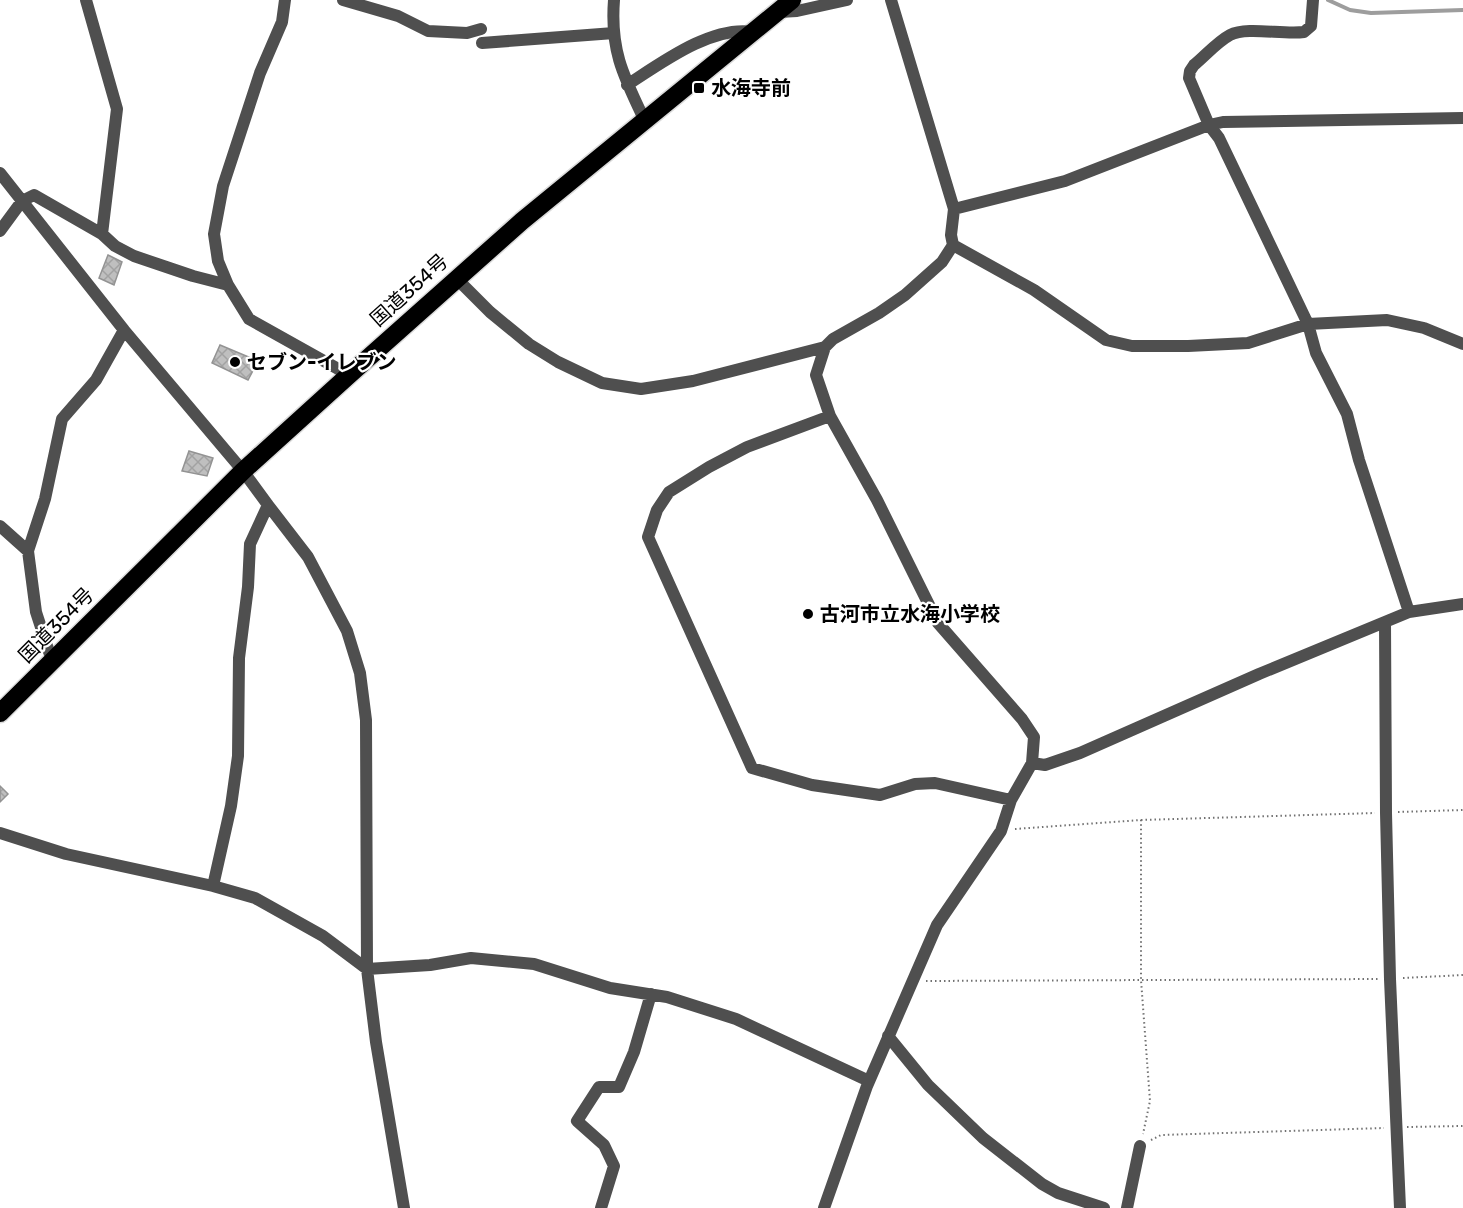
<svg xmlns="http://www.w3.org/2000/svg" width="1463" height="1208" font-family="Rubik,'Noto Sans JP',sans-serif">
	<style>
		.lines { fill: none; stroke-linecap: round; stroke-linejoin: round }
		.stream { stroke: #9d9d9d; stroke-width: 4 }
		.building { fill: url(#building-cross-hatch); stroke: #939393; stroke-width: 1.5 }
		.highway-casing { stroke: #dbdbdb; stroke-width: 21 }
		.path { stroke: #717171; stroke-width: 2; stroke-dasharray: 1.5 3; stroke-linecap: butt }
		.minor { stroke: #4f4f4f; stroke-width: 12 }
		.highway { stroke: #000; stroke-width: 18 }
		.poi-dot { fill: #000; stroke: #fff; stroke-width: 2 }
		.labels { text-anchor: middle; stroke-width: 4.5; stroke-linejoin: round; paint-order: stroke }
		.poi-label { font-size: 20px; font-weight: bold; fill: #000; stroke: #fff; text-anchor: start }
		.street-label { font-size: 20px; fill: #000; stroke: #fff }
	</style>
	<defs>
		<pattern id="building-cross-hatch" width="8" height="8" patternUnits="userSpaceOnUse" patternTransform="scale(1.5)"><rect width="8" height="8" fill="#bfbfbf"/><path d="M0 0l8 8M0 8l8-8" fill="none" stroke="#a2a2a2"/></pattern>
	</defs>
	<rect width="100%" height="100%" fill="#fff"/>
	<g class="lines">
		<path class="stream" d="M1328,0L1350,10L1371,13L1463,10"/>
	</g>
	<path class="building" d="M108,255L122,262L114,285L99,278Z
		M220,345L258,361L248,380L212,363Z
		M189,451L213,458L207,476L182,471Z
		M0,786L8,794L0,802Z"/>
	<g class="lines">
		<g class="highway-casing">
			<path id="highway" d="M0,713L243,471L349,375L522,221L792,0"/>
		</g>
		<path class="path" d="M1398,812L1463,810
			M1141,820L1375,813
			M1015,829L1141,820V980L1150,1101L1143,1134
			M1403,978L1463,975
			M926,981L1379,979
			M1407,1127L1463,1126
			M1151,1140L1161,1135L1384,1128"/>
		<path class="minor" d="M86,0L117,109L102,234
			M285,0L282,22L260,73L223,186L214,234L218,261L228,285L249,319L349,375
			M343,0L398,16L428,31L467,33L481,29
			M614,0C610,51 624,77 645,121
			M1313,0L1311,26L1304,32C1283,35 1247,26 1230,35C1217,42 1205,56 1194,65L1190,71L1189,78L1209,125L1219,138L1308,324L1316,353L1347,414L1359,460L1409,612
			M779,12L797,11L847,0
			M482,43L614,33
			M627,85C661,63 712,25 753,32
			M0,173L124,330L243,471L268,505L308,557L347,631L360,673L366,720L367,969L376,1042L404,1208
			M954,209L1065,181L1209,125L1223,122L1463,118
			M0,231L22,201L34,195L102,234L115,246L134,256L193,276L228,285
			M953,245L1034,290L1106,340L1132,346H1188L1248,343L1308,324L1387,320L1424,328L1463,344
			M456,278L490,312L529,344L558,362L602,383L641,389L693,381L825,347
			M830,416L747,447L709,467L669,492L657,510L648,537L752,768L812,785L880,795L915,784L935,783L1011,800
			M0,526L28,551
			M1385,622L1386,813L1390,979L1400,1208
			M54,659L49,652L36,612L28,551L45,499L62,419L96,380L124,330
			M1032,763L1045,765L1080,753L1259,674L1409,612L1463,604
			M0,833L66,854L213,886L255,898L323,936L367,969L430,965L471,958L534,964L610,988L667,997L736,1019L869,1081
			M213,886L231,806L238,756L239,658L248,587L250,544L268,505
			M888,1036L928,1085L983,1138L1042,1184L1058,1193L1104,1208
			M601,1208L614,1166L604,1145L577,1121L599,1087H619L634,1052L651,994
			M824,1208L867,1086L937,925L1001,831L1011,800L1032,763L1034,737L1022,719L938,623L877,500L830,416L816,375L825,347L833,339L879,313L905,295L942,262L953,245L951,235L954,209L891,0
			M1127,1208L1140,1146"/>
		<use href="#highway" class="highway"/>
	</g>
	<g class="poi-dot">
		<rect x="693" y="82" width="12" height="12" rx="3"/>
		<circle cx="235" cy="362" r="6"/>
		<circle cx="808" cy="614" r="6"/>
	</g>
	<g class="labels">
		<g class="poi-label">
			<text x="711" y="95">水海寺前</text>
			<text x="247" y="369">セブン-イレブン</text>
			<text x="820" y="621">古河市立水海小学校</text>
		</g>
		<g class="street-label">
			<text transform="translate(409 290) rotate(-42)" y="7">国道354号</text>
			<text transform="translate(56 625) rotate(-45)" y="7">国道354号</text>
		</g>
	</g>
</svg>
